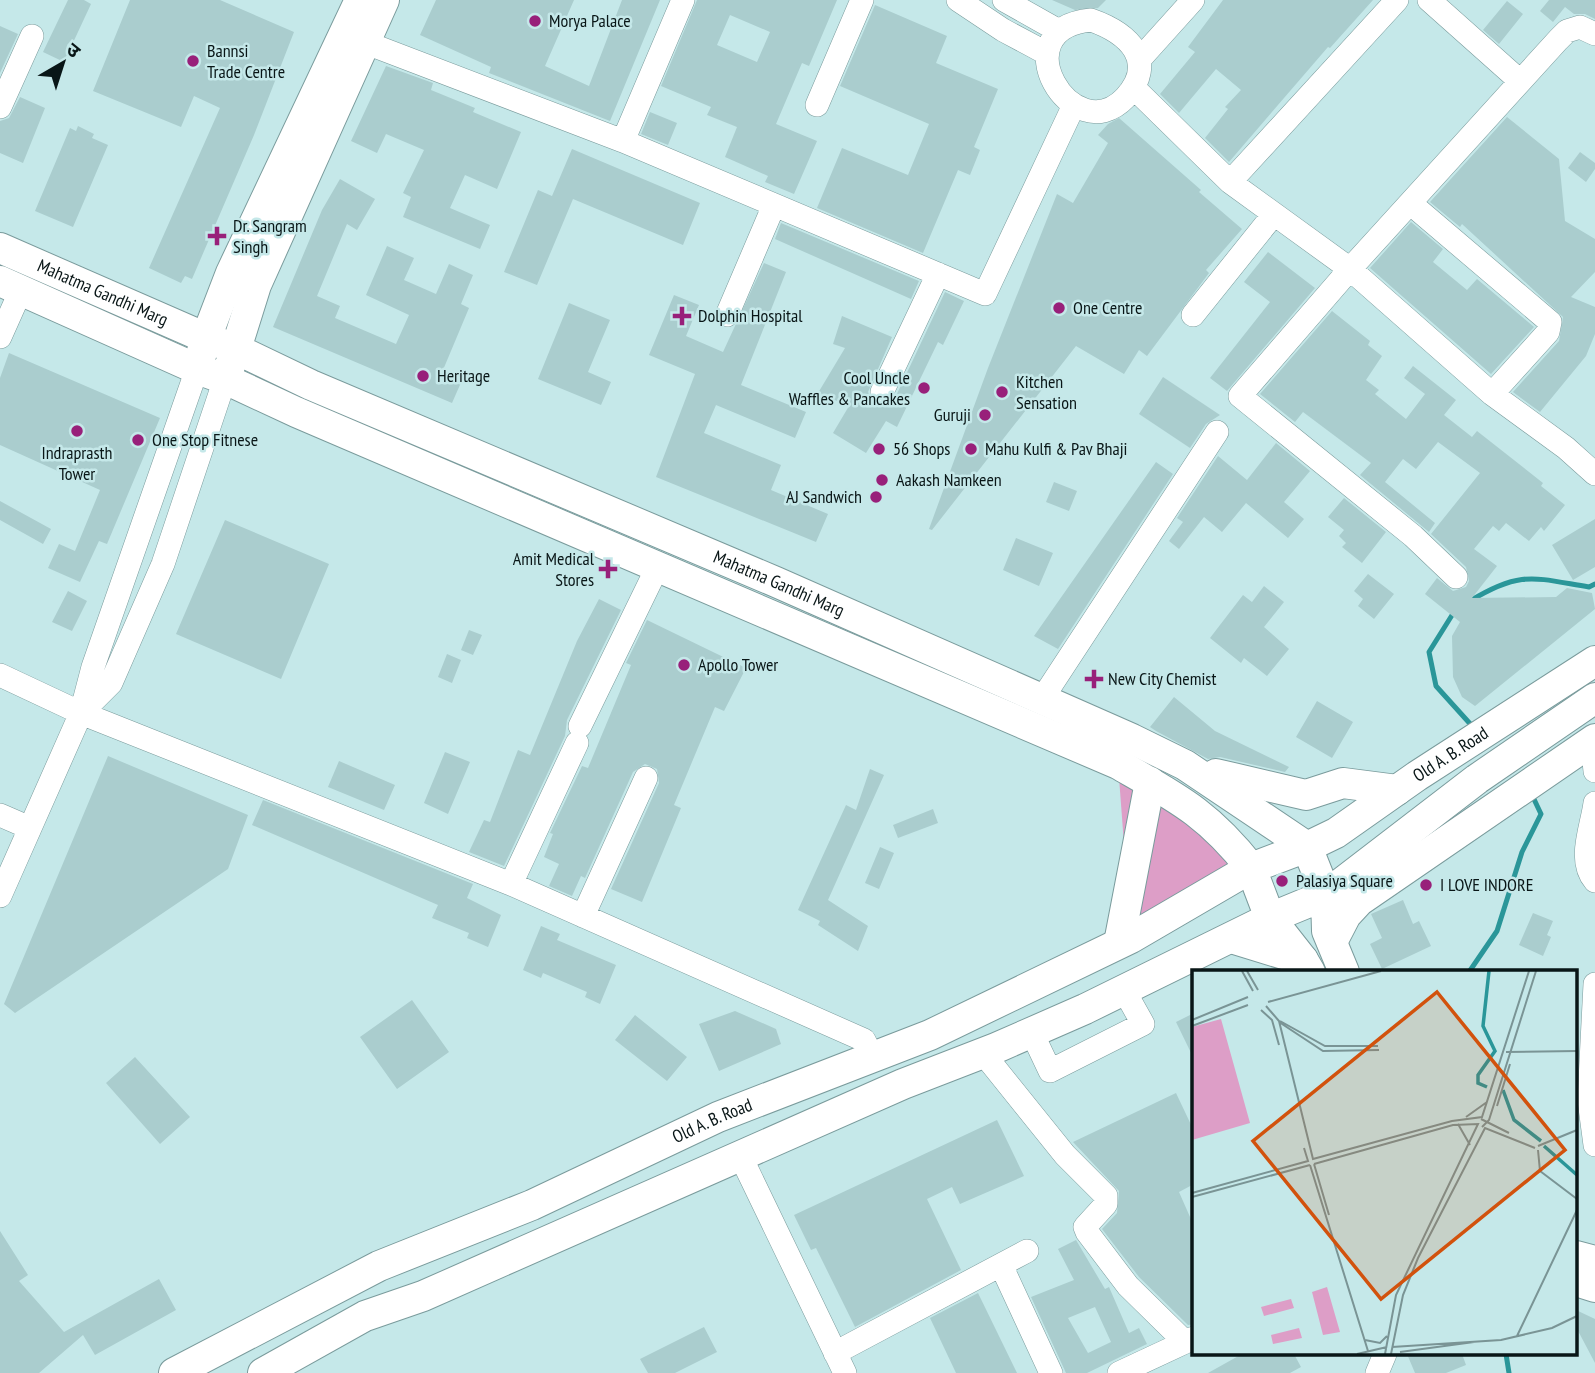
<svg xmlns="http://www.w3.org/2000/svg" width="1595" height="1373" font-family="'PT Sans Narrow','Noto Sans Devanagari',sans-serif">
	<style>
		.green { fill: #dd9ec7 }
		.lines { fill: none; stroke-linecap: round; stroke-linejoin: round }
		.stream { stroke: #2a9699; stroke-width: 5 }
		.building { fill: #aacdce; fill-rule: evenodd }
		.minor-casing { stroke: #7a9b9c; stroke-width: 24 }
		.major-casing { stroke: #7a9b9c; stroke-width: 32 }
		.minor { stroke: #fff; stroke-width: 23 }
		.major { stroke: #fff; stroke-width: 30 }
		.poi-dot { fill: #98207a; stroke: #c5e8e9; stroke-width: 2.5 }
		.labels { text-anchor: middle; stroke-width: 5; stroke-linejoin: round; paint-order: stroke }
		.poi-label { font-size: 18px; fill: #091617; stroke: #c5e8e9; text-anchor: start }
		.street-label { font-size: 18px; fill: #091617; stroke: #c5e8e9 }
		.inset-river { fill: none; stroke: #2a9699; stroke-width: 3.5 }
		.inset-road { fill: none; stroke: #7a9495; stroke-width: 2 }
		.view { fill: #d2520d; fill-opacity: 0.15; stroke: #d2520d; stroke-width: 3.5 }
		.inset-edge { fill: none; stroke: #091617; stroke-width: 3.5 }
	</style>
	<rect width="100%" height="100%" fill="#c5e8e9"/>
	<path class="green" d="M1118,764L1251,868L1131,938Z"/>
	<g class="lines">
		<path class="stream" d="M1470,601C1521,570 1534,578 1589,587L1595,584
			M1454,612L1429,652L1436,686L1473,727
			M1469,972L1497,931L1522,852L1541,814L1532,795
			M1506,1354L1509,1373"/>
	</g>
	<path class="building" d="M68,0H84L91,4L64,62L43,52Z
		M130,0H220L294,32L254,135L192,279L185,276L181,283L149,268L220,108L194,96L181,127L93,91Z
		M436,0H574L545,66L589,86L622,0H660L610,121L489,73L491,67L420,35Z
		M697,0H837L809,66L802,63L776,124L817,141L794,194L765,182L768,176L725,157L737,127L707,115L711,107L661,86ZM730,15L770,32L757,62L717,45Z
		M1052,0H1106L1098,8L1075,10Z
		M1223,0H1373L1330,48L1328,47L1229,162L1205,138L1228,109L1225,107L1241,90L1216,69L1179,113L1160,94L1195,52L1188,47Z
		M1549,0H1595V19L1585,14H1574L1565,7L1553,22L1540,11Z
		M1507,1L1523,14L1499,44L1483,30Z
		M875,5L947,36L936,63L998,89L974,147L980,150L970,175L958,170L923,253L817,208L842,148L908,175L929,124L840,86Z
		M0,26L18,34L0,73Z
		M386,66L433,83L431,90L475,108L473,112L521,132L497,189L465,175L450,208L490,225L480,249L403,217L411,197L403,193L424,150L386,134L377,153L351,141Z
		M20,97L45,108L23,163L0,153V121L9,118Z
		M650,112L677,123L668,145L641,134Z
		M1507,117L1559,159L1565,221L1595,239V272L1571,297L1595,307V334L1586,356L1540,412L1513,392L1559,341L1563,317L1462,224L1460,227L1430,202Z
		M1119,118L1201,190L1199,192L1242,229L1206,270L1209,273L1147,356L1139,350L1124,374L1076,346L932,530L929,529L988,368L1057,194L1073,203L1108,143L1098,135L1108,124Z
		M78,126L94,134L92,138L108,145L73,227L35,211L70,128L76,131Z
		M572,149L700,203L683,245L573,199L537,285L504,272L538,190L552,196Z
		M1580,152L1595,163V169L1586,182L1568,168Z
		M340,179L375,199L357,230L347,224L317,296L340,306L335,318L396,344L409,315L366,295L387,246L414,258L404,280L436,294L449,264L473,275L461,304L469,308L443,370L463,378L452,403L273,327L322,210Z
		M1411,222L1443,249L1433,262L1467,290L1477,279L1534,327L1491,374L1370,268Z
		M781,223L919,281L911,299L775,239Z
		M1268,252L1315,288L1227,391L1210,378L1270,302L1244,282Z
		M764,263L786,272L741,385L806,412L795,438L716,405L704,433L781,465L771,490L828,514L816,542L656,477L695,374L649,355L674,295L699,305L686,336L723,352Z
		M945,292L964,301L943,345L938,342L897,427L886,421L866,453L833,433L849,406L818,393L845,348L833,344L842,316L892,337L868,392L875,404L884,406L895,398Z
		M569,303L610,320L588,372L611,382L601,405L538,379Z
		M1332,311L1370,341L1368,345L1382,356L1366,380L1379,390L1375,394L1406,419L1425,394L1404,378L1413,366L1456,400L1444,415L1472,437L1477,431L1543,483L1541,486L1565,505L1544,531L1541,527L1529,541L1506,523L1499,531L1493,526L1474,549L1497,566L1472,598L1556,597L1567,588L1592,593L1595,609L1475,706L1462,697L1453,677L1452,636L1460,622L1425,594L1437,578L1453,591L1466,587L1469,581L1466,567L1431,534L1480,473L1438,442L1416,469L1403,459L1385,482L1435,523L1429,532L1360,475L1371,463L1303,412L1295,422L1260,394Z
		M9,353L160,418L107,544L99,541L80,582L48,568L59,544L75,551L100,490L0,445V378Z
		M1163,377L1220,415L1206,424L1190,448L1139,414Z
		M1276,443L1310,471L1284,502L1304,519L1288,538L1246,503L1222,532L1204,517L1179,549L1169,541L1183,522L1177,518L1218,456L1247,480Z
		M1156,462L1173,474L1058,649L1034,636Z
		M1054,482L1077,491L1069,511L1046,502Z
		M1344,498L1386,532L1362,563L1342,547L1346,543L1339,536L1344,530L1328,517Z
		M0,501L51,529L43,544L0,520Z
		M1595,519V567L1573,580L1552,545Z
		M225,520L329,564L281,679L176,634Z
		M1016,538L1053,553L1039,586L1003,570Z
		M1368,574L1394,594L1374,619L1358,606L1363,599L1354,591Z
		M1264,586L1284,602L1264,627L1289,649L1267,676L1244,658L1241,663L1210,638L1243,595L1252,602Z
		M68,591L87,601L72,631L52,622Z
		M599,599L621,610L567,720L565,736L504,866L469,852L484,820L490,822L518,750L530,755L577,641Z
		M647,620L746,668L724,711L715,707L674,805L681,808L642,902L611,889L659,783L657,769L645,764L633,772L585,878L581,876L572,896L549,886L559,864L544,857L553,834L550,833L582,766L588,768L631,665L626,663Z
		M469,630L482,635L473,655L461,650Z
		M447,654L461,660L452,683L438,677Z
		M1174,697L1215,731L1289,767L1285,772L1220,757L1208,759L1156,731L1150,727Z
		M1317,701L1353,722L1332,758L1296,737Z
		M445,752L470,762L448,814L424,803Z
		M108,756L248,815L228,869L15,1013L4,1004Z
		M339,761L395,785L384,810L328,787Z
		M870,769L884,775L828,900L868,926L858,951L818,925L820,921L798,910L846,805L856,810Z
		M263,800L473,884L467,898L501,915L488,947L467,938L469,933L432,918L438,905L252,825Z
		M933,809L938,823L898,838L893,825Z
		M880,847L894,853L879,889L865,883Z
		M1403,900L1413,924L1419,921L1431,946L1382,969L1370,944L1382,938L1371,914Z
		M1533,913L1553,921L1547,935L1551,937L1543,956L1519,945Z
		M541,926L560,934L557,940L616,965L600,1004L585,997L587,992L543,973L541,978L523,970Z
		M412,1000L449,1052L397,1089L360,1037Z
		M735,1011L776,1029L781,1044L719,1071L699,1024Z
		M1194,1013V1059L1176,1022Z
		M635,1015L687,1057L667,1081L615,1040Z
		M135,1057L190,1117L160,1144L106,1083Z
		M1176,1093L1194,1131V1184L1179,1192L1194,1226V1324L1188,1325L1139,1277L1102,1229L1117,1213L1119,1191L1073,1142Z
		M997,1120L1024,1176L960,1204L952,1187L927,1199L961,1270L855,1327L816,1248L811,1250L794,1215Z
		M0,1231L28,1275L19,1281L64,1332L159,1279L176,1310L95,1355L83,1335L39,1373H0Z
		M1076,1240L1105,1289L1109,1287L1129,1333L1139,1328L1147,1344L1087,1373H1066L1031,1297L1074,1280L1058,1249ZM1095,1307L1111,1342L1088,1353L1068,1318Z
		M978,1293L1017,1373H956L930,1318Z
		M1576,1310L1595,1319V1363L1576,1327Z
		M704,1327L717,1352L675,1373H648L640,1359Z
		M1242,1354H1294L1301,1367L1290,1373H1208Z
		M1407,1354H1462L1466,1365L1446,1373H1415Z"/>
	<g class="lines">
		<g class="minor-casing">
			<path id="minor" d="M958,0L1003,30L1046,53
				M1004,0L1059,31
				M1429,0L1520,81
				M1091,20C1128,33 1159,61 1125,98C1073,152 999,29 1091,20Z
				M364,42L623,141L985,294L1074,105
				M1139,60L1193,0
				M1134,88L1230,182L1350,269L1492,394L1566,448L1595,474
				M817,105L862,0
				M0,107L32,36
				M623,141L683,0
				M1230,182L1397,0
				M1410,203L1550,322L1548,332L1492,394
				M727,315L774,205
				M1193,315L1274,214
				M0,337L21,290
				M882,392L938,274
				M1456,577L1413,536L1240,396L1350,269L1558,40L1567,31L1580,27L1595,34
				M0,675L81,713L511,884L864,1040L872,1056
				M1042,699L1217,432
				M83,711L111,683L163,564L225,379
				M580,726L658,566
				M1592,742L1595,771
				M1595,803C1592,827 1577,860 1595,881
				M0,815L30,828
				M511,884L577,743
				M0,896L81,713L93,667L197,369
				M583,916L646,778
				M1595,984L1589,1100L1595,1145
				M1032,1033L1050,1071L1143,1024L1124,990
				M983,1053L1065,1155L1106,1196V1204L1085,1227L1087,1232L1128,1286L1185,1342
				M740,1155L845,1373
				M1001,1265L1051,1373
				M835,1353L1027,1251
				M1119,1373L1194,1338
				M1377,1373L1385,1354"/>
		</g>
		<g class="major-casing">
			<g id="major">
				<path id="s1" d="M384,0L256,285L236,349L311,385L776,582L1132,739L1185,765L1307,847L1336,833L1417,776L1595,661"/>
				<path id="s2" d="M0,248L206,338L231,273L360,0"/>
				<path d="M0,281L197,369"/>
				<path d="M1216,774L1306,795L1343,783L1397,790"/>
				<path d="M1231,938L1303,960"/>
				<path d="M1332,942L1346,915L1359,901L1595,739"/>
				<path d="M1119,943L1150,782"/>
				<path d="M1344,972L1327,931L1326,895L1307,847L1251,868L1270,918L1326,895L1477,779L1595,698"/>
				<path d="M1576,1256L1595,1261"/>
				<path d="M1576,1281L1595,1287"/>
				<path id="s3" d="M174,1373L379,1266L532,1205L718,1117L930,1035L1131,938L1251,868C1208,813 1177,798 1118,764L296,412L225,379L197,369L206,338L236,349L225,379"/>
				<path d="M263,1373L365,1316L423,1296L903,1084L996,1048L1085,1009L1270,918L1303,960L1310,972"/>
			</g>
		</g>
		<use href="#minor" class="minor"/>
		<use href="#major" class="major"/>
	</g>
	<g class="poi-dot">
		<circle cx="535" cy="21" r="7"/>
		<circle cx="193" cy="61" r="7"/>
		<path d="M213.5 225.5h7v7h7v7h-7v7h-7v-7h-7v-7h7z"/>
		<circle cx="1059" cy="308" r="7"/>
		<path d="M678.5 305.5h7v7h7v7h-7v7h-7v-7h-7v-7h7z"/>
		<circle cx="423" cy="376" r="7"/>
		<circle cx="924" cy="388" r="7"/>
		<circle cx="1002" cy="392" r="7"/>
		<circle cx="985" cy="415" r="7"/>
		<circle cx="77" cy="431" r="7"/>
		<circle cx="138" cy="440" r="7"/>
		<circle cx="879" cy="449" r="7"/>
		<circle cx="971" cy="449" r="7"/>
		<circle cx="882" cy="480" r="7"/>
		<circle cx="876" cy="497" r="7"/>
		<path d="M604.5 558.5h7v7h7v7h-7v7h-7v-7h-7v-7h7z"/>
		<circle cx="684" cy="665" r="7"/>
		<path d="M1090.5 668.5h7v7h7v7h-7v7h-7v-7h-7v-7h7z"/>
		<circle cx="1282" cy="881" r="7"/>
		<circle cx="1426" cy="885" r="7"/>
	</g>
	<g class="labels">
		<g class="poi-label">
			<text x="549" y="27">Morya Palace</text>
			<text x="207" y="57">Bannsi<tspan x="207" dy="21">Trade Centre</tspan></text>
			<text x="233" y="232">Dr. Sangram<tspan x="233" dy="21">Singh</tspan></text>
			<text x="1073" y="314">One Centre</text>
			<text x="698" y="322">Dolphin Hospital</text>
			<text x="437" y="382">Heritage</text>
			<text x="910" y="384" text-anchor="end">Cool Uncle<tspan x="910" dy="21">Waffles &amp; Pancakes</tspan></text>
			<text x="1016" y="388">Kitchen<tspan x="1016" dy="21">Sensation</tspan></text>
			<text x="971" y="421" text-anchor="end">Guruji</text>
			<text x="152" y="446">One Stop Fitnese</text>
			<text x="893" y="455">56 Shops</text>
			<text x="985" y="455">Mahu Kulfi &amp; Pav Bhaji</text>
			<text x="77" y="459" text-anchor="middle">Indraprasth<tspan x="77" dy="21">Tower</tspan></text>
			<text x="896" y="486">Aakash Namkeen</text>
			<text x="862" y="503" text-anchor="end">AJ Sandwich</text>
			<text x="594" y="565" text-anchor="end">Amit Medical<tspan x="594" dy="21">Stores</tspan></text>
			<text x="698" y="671">Apollo Tower</text>
			<text x="1108" y="685">New City Chemist</text>
			<text x="1296" y="887">Palasiya Square</text>
			<text x="1440" y="891">I LOVE INDORE</text>
		</g>
		<g class="street-label">
			<text dy="6" stroke="none"><textPath href="#s2" startOffset="112">Mahatma Gandhi Marg</textPath></text>
			<text dy="6" stroke="none"><textPath href="#s1" startOffset="971">Mahatma Gandhi Marg</textPath></text>
			<text dy="6" stroke="none"><textPath href="#s1" startOffset="1734">Old A. B. Road</textPath></text>
			<text dy="6" stroke="none"><textPath href="#s3" startOffset="595">Old A. B. Road</textPath></text>
		</g>
	</g>
	<g transform="translate(1192 970)">
		<rect width="385" height="385" fill="#c5e8e9"/>
		<path d="M29,49L58,153L0,170V57ZM135,317L148,362L131,365L120,322ZM99,329L102,338L72,346L69,337ZM107,358L110,368L81,374L79,365Z" fill="#dd9ec7"/>
		<path class="inset-river" d="M295,117L286,113V105L303,81L291,56L297,1M311,120L322,150L349,171M352,176L385,205"/>
		<path class="inset-road" d="M50,1L61,21M55,1L66,20M76,32L189,1M74,36L87,51L121,189L260,151L290,147L337,1M69,40L80,50L87,75M0,50L56,27M88,51L133,76H186M87,52L131,81L187,80M0,56L56,35M314,82L385,81M305,136L318,94M274,147L295,132M289,149L317,163M266,154L278,175M290,157L297,150L344,1M346,176L385,160M346,180L348,201L385,229M122,194L137,245M122,194L261,155L286,154L204,325L193,384M118,195L176,381M0,223L116,191L112,178M0,227L118,195M325,366L385,240M173,370L188,373L195,366M200,377L309,370L360,358L385,346M208,382L282,372M165,384L195,377M199,384L211,325L226,288L293,158L343,178"/>
		<path class="view" d="M245,22L373,180L189,329L61,171Z"/>
		<rect width="385" height="385" class="inset-edge"/>
	</g>
	<g transform="translate(63 63) rotate(39)" stroke="#c5e8e9" stroke-width="5" paint-order="stroke">
	<path d="M0-5L12 26L0 18L-12 26Z" fill="#091617"/>
	<text y="-10" font-size="19" font-weight="bold" text-anchor="middle" fill="#091617">उ</text>
	</g>
</svg>
